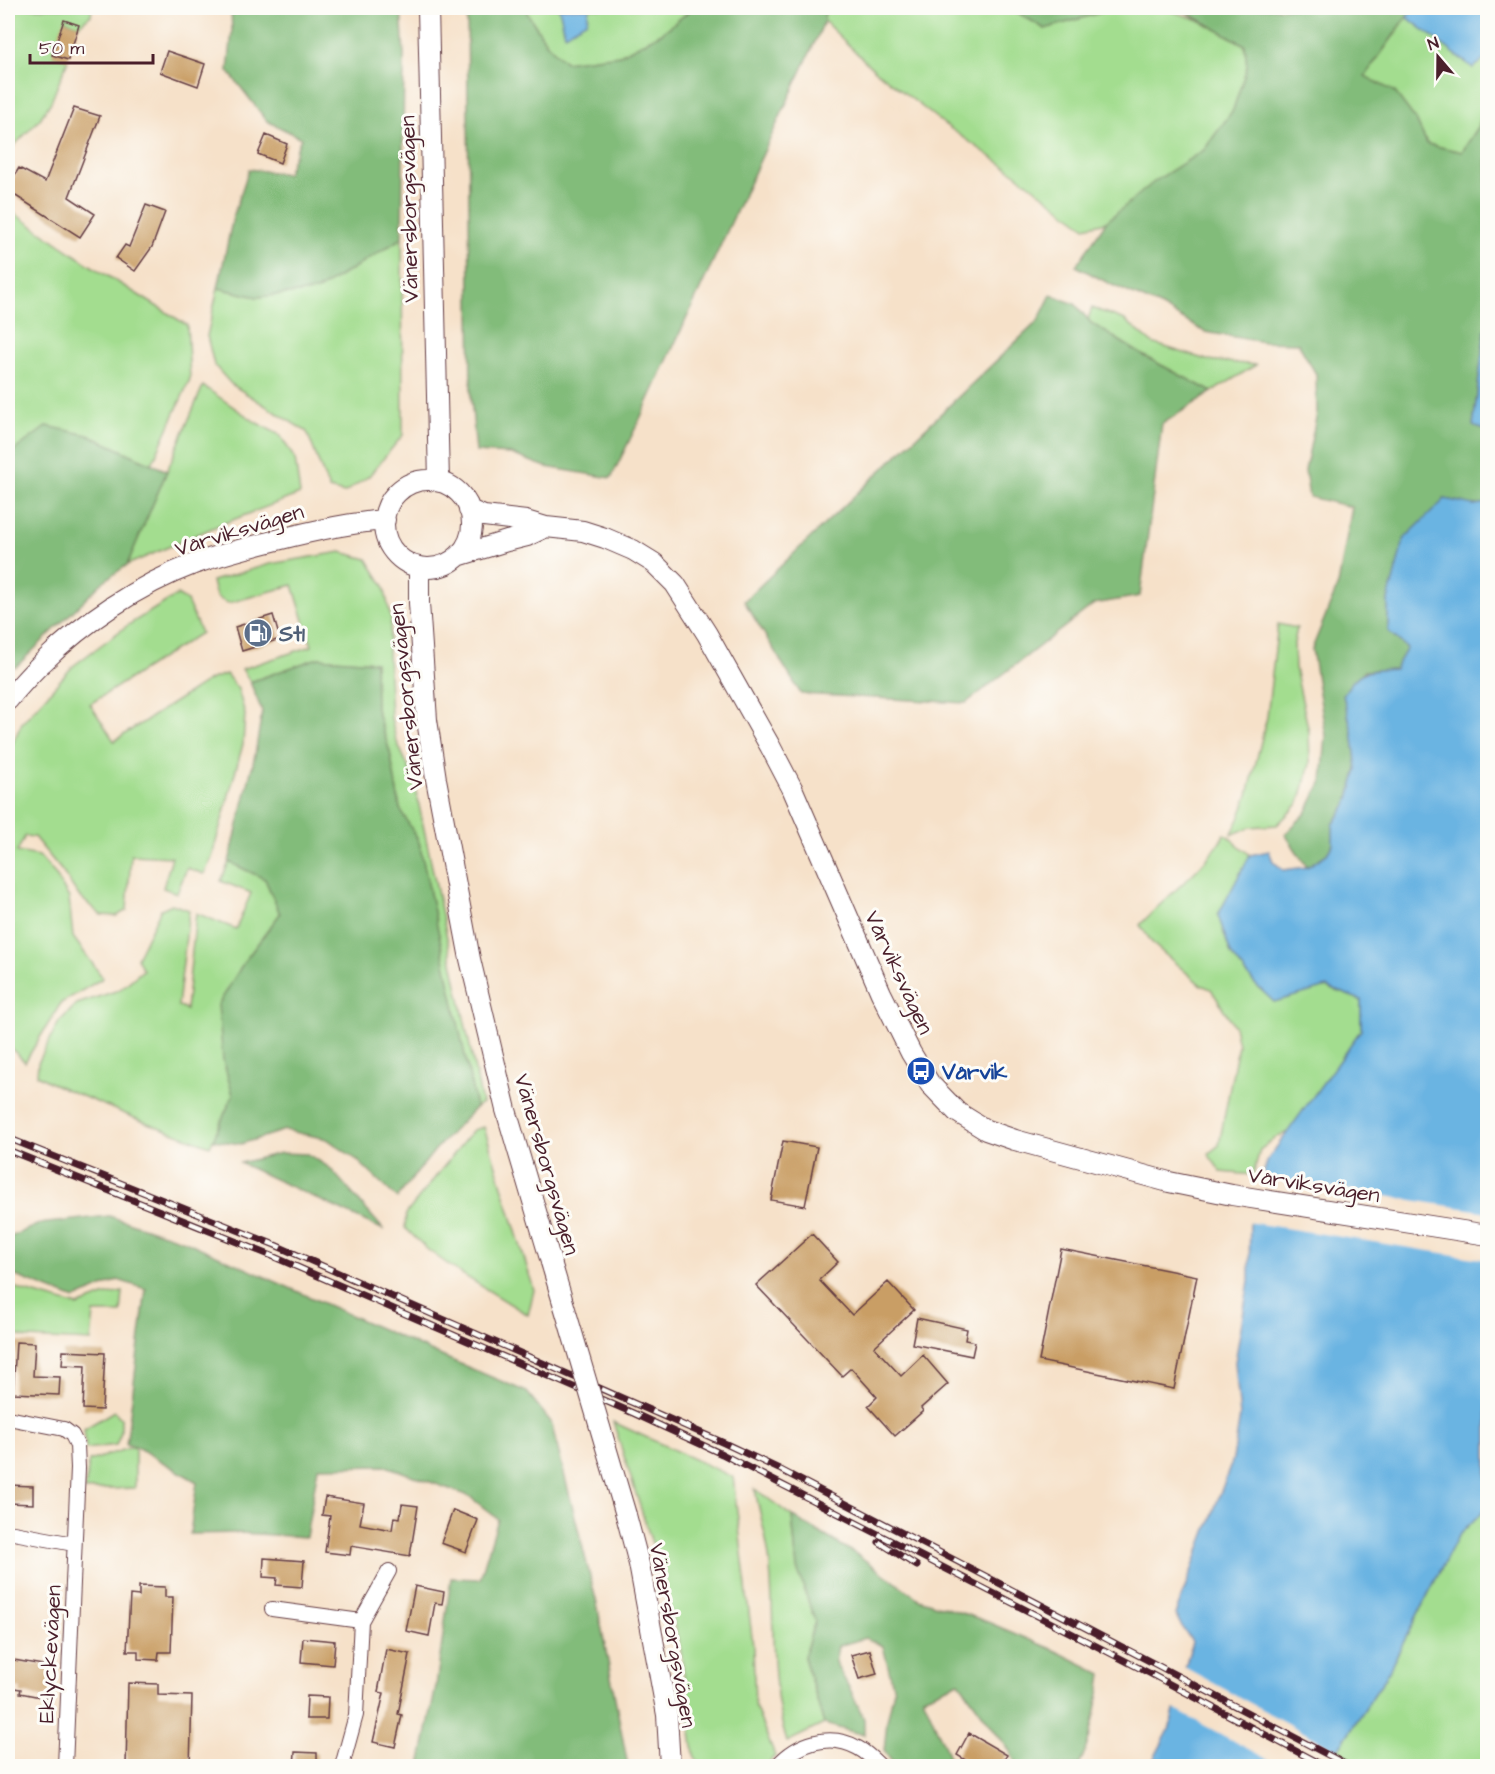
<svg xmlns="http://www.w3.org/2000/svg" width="1495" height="1774" font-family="'Architects Daughter',sans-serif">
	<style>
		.green { fill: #a3dd8f; stroke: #767e5d; stroke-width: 1.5 }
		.forest { fill: #82bc7a; stroke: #666e52; stroke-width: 1.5 }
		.water { fill: #6ab4e2; stroke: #5a6a86; stroke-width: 1.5 }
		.pier { fill: #f6e1c9 }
		.building { fill: #c99e65 }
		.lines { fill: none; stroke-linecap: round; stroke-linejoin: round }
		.street-casing { stroke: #643c43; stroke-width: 16 }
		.secondary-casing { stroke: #643c43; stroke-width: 22 }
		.street { stroke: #fff; stroke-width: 14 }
		.secondary { stroke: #fff; stroke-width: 20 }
		.rail-casing { stroke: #4a1f2b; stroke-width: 7 }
		.rail { stroke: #fdfcf7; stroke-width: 4.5; stroke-dasharray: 14; stroke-linecap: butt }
		.secondary-bridge-casing { stroke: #643c43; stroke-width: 22; stroke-linecap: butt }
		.secondary-bridge { stroke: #fff; stroke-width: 20 }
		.labels { text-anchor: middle; stroke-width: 6; stroke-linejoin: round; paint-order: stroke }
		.street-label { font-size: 22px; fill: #4a1f2b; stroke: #fdfcf7 }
		.service-label { font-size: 22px; font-weight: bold; fill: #4e5e75; stroke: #fdfcf7; text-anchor: start }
		.transit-label { font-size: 22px; font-weight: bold; fill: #164399; stroke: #fdfcf7; text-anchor: start }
	</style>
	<rect width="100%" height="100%" fill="#fdfcf7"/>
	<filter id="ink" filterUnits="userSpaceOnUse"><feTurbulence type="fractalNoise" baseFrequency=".0167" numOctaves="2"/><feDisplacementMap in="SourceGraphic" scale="12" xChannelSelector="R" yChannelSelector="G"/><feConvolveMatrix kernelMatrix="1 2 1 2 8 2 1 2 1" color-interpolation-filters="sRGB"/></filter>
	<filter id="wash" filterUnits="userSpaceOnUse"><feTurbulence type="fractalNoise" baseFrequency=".008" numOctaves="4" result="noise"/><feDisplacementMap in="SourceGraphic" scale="24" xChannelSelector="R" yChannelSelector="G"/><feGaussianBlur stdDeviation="1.35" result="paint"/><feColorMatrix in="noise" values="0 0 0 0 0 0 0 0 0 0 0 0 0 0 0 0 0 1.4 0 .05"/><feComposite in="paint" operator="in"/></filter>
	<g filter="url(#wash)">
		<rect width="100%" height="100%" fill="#f6e1c9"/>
		<path class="green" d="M8,8H92L91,15L79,25L65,20L53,55L68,60L51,102L40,119L8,152Z
			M524,8H559L565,33L586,21L589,8H693L662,33L620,55L565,62L547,44Z
			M825,8H1010L1045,29L1116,8H1162L1199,20L1245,45L1247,67L1233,111L1204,150L1106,222L1085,227L1016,174L944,124L870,66L824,21Z
			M1407,17L1473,67L1487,58V96L1479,126L1462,152L1427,144L1416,120L1365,76Z
			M8,209L90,265L187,325L190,379L152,464L88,435L8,455Z
			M402,238L403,435L369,476L344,493L329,489L307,432L231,384L214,365L207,336L218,288L257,297L316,291Z
			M1092,308L1125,320L1152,343L1207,360L1256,365L1212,392L1144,356L1091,323L1088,319Z
			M203,386L257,423L280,435L295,459L300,494L217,526L127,565Z
			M341,552L367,559L384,586L391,619L388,651L391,718L396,740L413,777L482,1103L476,1107L419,842L400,809L390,752L376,709L375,662L318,658L250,682L242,669L312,646L293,585L229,603C215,599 215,595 212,581L270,564Z
			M177,595L187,601L201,633L90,704L114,741L209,680L226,674L238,689L245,714L243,744L211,860L204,874L187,868L177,893L163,888L172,857L131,855L127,910L117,916L101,915L79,896L62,871L34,837L25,836L17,852L39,856L55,874L69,898L73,937L103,978L61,1003L25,1062L13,1050L8,1042V753L22,723L73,666L128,625Z
			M1278,624L1297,628L1294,643L1295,668L1309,732L1310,764L1299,803L1277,825L1250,827L1231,835L1239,819L1248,795L1267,717Z
			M1225,834L1250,855L1218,915L1231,954L1255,984L1274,1002L1326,987L1361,1000V1030L1288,1132L1278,1136L1260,1150L1253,1175L1221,1172L1208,1154L1219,1145L1238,1045L1234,1026L1211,989L1201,985L1153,944L1140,925C1168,894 1204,870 1225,834Z
			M229,862L265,879L280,914L244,962L223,1060L233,1095L210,1146L142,1121L51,1083L37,1075L38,1063L59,1022L77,1004L119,990L143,970L137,958L161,909L172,904L189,910L178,1006L182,1007L186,1010L196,913L236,929L251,893L221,881Z
			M484,1127L534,1290L528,1315L460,1273L428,1250L405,1228L406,1214L473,1130Z
			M8,1285L24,1291L78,1306L103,1296L123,1292L121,1313H94L91,1341L27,1338L8,1333Z
			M114,1411L121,1418V1432L116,1445L86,1449L84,1429Z
			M613,1422L733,1477L753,1646L755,1706L775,1756L765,1766H700L694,1755L681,1652L657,1559Z
			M135,1446V1488L85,1490L89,1461Z
			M755,1489L792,1516L797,1568L815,1621L804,1657L824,1724L787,1742C768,1682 776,1619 769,1557C766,1535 759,1511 755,1489Z
			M1487,1507V1766H1327L1385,1678L1458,1536Z"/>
		<path class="forest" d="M231,8H401L404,55L402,238L316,291L257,297L218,288L233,217L249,169L287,174L301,138L267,121L228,71L232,31Z
			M467,8H524L547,44L565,62L620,55L662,33L693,8H825L824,21L820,31L638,423L611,478L546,467L511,454L476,452L471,398Z
			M1010,8H1116L1045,29Z
			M1196,8H1413L1365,76L1395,92L1416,120L1427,144L1462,152L1479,126L1487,96L1488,330H1485L1473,425L1487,431V503L1474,505L1444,499L1388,600V631L1407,648L1395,669L1364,671L1343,695L1352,731L1357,769L1348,802L1333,825V844L1327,854L1307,867L1285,834L1306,813L1322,781L1326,736L1312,649L1338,585L1352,507L1309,497L1305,471L1317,413L1316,374L1298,343L1264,342L1205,332L1162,307L1110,284L1076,266L1106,222L1155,181L1204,150L1233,110L1247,67L1245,45L1184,11Z
			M1051,295L1075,304L1091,323L1144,356L1212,392L1162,424L1140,596L1094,604L966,703L801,694L744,601L1038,321Z
			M47,426L88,435L167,471L127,565L104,581L16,667L8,665V455Z
			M318,658L375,662L376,709L390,752L400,809L419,842L476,1107L435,1150L397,1198L357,1160L327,1139L285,1130L241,1144L213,1140L233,1095L223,1060L218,1005L244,962L280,914L265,879L229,862L255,755L262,711L250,682Z
			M281,1153L308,1154L330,1168L384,1230L240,1163Z
			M109,1216L185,1241L446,1358L527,1392L551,1422L597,1604L628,1766H420L436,1686L451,1578L480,1579L498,1519L469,1496L386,1466L318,1467L306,1537L240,1533L190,1534L197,1482L135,1446L126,1445L146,1289L118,1280L75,1299L8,1273V1238L39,1224Z
			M792,1516L859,1556L919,1599L983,1620L1056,1651L1102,1674C1098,1704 1092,1738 1079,1766H1017L1009,1750L959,1682L923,1697L953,1766H895L884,1751L887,1721L894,1690L883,1646L865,1638L838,1646L835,1662L851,1691L864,1719V1735L824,1724L804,1657L815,1621L797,1568Z"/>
		<path class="water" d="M559,8H589L587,21L565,34Z
			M1413,8H1487V58L1473,68L1407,17Z
			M1485,330H1488L1487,431L1473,426Z
			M1445,499L1474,505L1487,503V1507L1458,1536L1385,1678L1327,1766H1150L1169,1730L1192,1642L1175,1615L1233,1459L1240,1416L1235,1362L1249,1281L1250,1214L1268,1159L1361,1030V1000L1327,987L1274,1002L1255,984L1231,954L1218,915L1250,855L1269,851L1273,861L1283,870L1307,867L1327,854L1333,844V825L1348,802L1357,769L1352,731L1343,695C1359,668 1366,671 1395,669L1407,648L1388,631V600L1404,539Z"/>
		<path class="pier" d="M1260,1176L1487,1212V1260L1247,1222L1248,1213Z
			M1182,1666L1340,1752L1330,1766H1280L1172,1708Z"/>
		<g id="blocks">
			<path class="building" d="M64,20L79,25L68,60L52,55Z
				M167,51L205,64L198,86L160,72Z
				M74,108L100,116L69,197L95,214L80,237L8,191V186L19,168L45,182Z
				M266,135L287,144L280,163L258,154Z
				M146,205L165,212L152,247L135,271L116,258L125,245L129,247Z
				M273,615L280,639L242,651L235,627Z
				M783,1141L817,1147L805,1206L771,1200Z
				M812,1234L838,1262L819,1280L852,1315L888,1282L914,1310L874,1347L901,1376L923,1355L948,1384L921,1408L923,1411L895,1436L868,1406L877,1397L851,1368L842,1376L756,1285Z
				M1061,1249L1197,1276L1174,1389L1039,1361Z
				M917,1318L967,1329L965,1340L975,1342L972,1356L912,1344Z
				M16,1342L35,1343L33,1376L60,1377L59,1395L13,1393Z
				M63,1351L105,1353L102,1410L83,1409L85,1366L62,1365Z
				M8,1485L33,1486V1504L8,1503Z
				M325,1497L364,1503L360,1524L392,1530L394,1517L400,1518L402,1504L418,1506L410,1556L351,1546L350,1555L325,1552L330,1516L322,1515Z
				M453,1510L478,1520L466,1552L441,1543Z
				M264,1558L304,1561L302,1587L276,1585L277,1578L263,1577Z
				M139,1586L165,1587V1597H173L171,1652H159L158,1660L138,1659V1651H127L130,1595L139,1596Z
				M415,1586L444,1592L442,1604L435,1603L429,1636L406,1631Z
				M303,1638L335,1641L333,1665L301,1662Z
				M386,1649L410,1654L398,1714L402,1715L395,1747L373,1742L384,1693L378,1692Z
				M870,1650L877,1674L859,1679L851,1655Z
				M8,1659L55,1667L50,1695H46V1698L20,1693L21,1689L8,1687Z
				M128,1683L158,1684V1695L192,1696L190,1767H126Z
				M307,1696L328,1697L327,1719H306Z
				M969,1733L1007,1755L1000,1767H977L957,1755Z
				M295,1752L317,1753V1767H294Z"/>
		</g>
	</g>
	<g filter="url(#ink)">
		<use href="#blocks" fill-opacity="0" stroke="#643c43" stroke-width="1.5"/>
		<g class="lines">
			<g class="street-casing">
				<path id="street" d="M8,1418L64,1429L72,1435L77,1445L78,1468L65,1766
					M8,1532L74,1544
					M272,1609L361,1621
					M342,1766L356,1715L361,1621L389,1571
					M777,1766C797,1743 830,1732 858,1748C866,1752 874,1760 880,1766"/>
			</g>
			<g class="secondary-casing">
				<path id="secondary" d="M428,8L439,482
					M384 524a44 44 0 1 1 88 0a44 44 0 1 1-88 0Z
					M469,510L484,516L526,521L546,527L583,531L605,538L633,550L654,563L675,584L707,634L770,746L792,788L881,993L911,1053L930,1084L957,1112L986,1130L1015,1140L1169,1182L1232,1195L1488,1235
					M458,556L507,541L527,536L546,527
					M419,567V603L427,720L436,779L470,959L506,1110L551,1262
					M8,700C19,687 30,674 42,663C84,622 138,585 194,564C221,554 249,547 277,540C312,531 348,523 385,520
					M626,1515L639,1564L667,1715L670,1766"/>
			</g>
			<use href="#street" class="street"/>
			<use href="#secondary" class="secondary"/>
			<g class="rail-casing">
				<path id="rail" d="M8,1138L275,1245L724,1443L779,1469L1155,1664L1349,1766
					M8,1150L272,1256L633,1413L722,1454L1149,1673L1324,1766
					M879,1542L917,1566"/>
			</g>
			<use href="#rail" class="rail"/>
			<g class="secondary-bridge-casing">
				<path id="secondary-bridge" d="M551,1262L626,1515"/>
			</g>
			<use href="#secondary-bridge" class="secondary-bridge"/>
		</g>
	</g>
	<defs>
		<g id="fuel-disc" transform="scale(1.5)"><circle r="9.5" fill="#5c6f8a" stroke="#fdfcf7"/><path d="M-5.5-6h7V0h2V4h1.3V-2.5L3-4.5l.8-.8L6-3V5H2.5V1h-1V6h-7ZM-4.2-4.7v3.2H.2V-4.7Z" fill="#fff"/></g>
		<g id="bus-disc" transform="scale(1.5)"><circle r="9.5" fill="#1a4fb4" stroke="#fdfcf7"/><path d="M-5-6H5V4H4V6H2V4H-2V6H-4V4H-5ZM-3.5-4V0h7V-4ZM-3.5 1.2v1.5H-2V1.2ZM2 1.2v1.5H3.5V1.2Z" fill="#fff"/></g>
	</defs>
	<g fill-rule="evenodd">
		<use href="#fuel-disc" x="258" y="633"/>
		<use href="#bus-disc" x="921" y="1071"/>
	</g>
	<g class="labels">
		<g class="street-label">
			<text transform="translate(408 209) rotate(-91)" y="8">Vänersborgsvägen</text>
			<text transform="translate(239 529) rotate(-17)" y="8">Vårviksvägen</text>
			<text transform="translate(405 697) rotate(-96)" y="8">Vänersborgsvägen</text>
			<text transform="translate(900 972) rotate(65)" y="8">Vårviksvägen</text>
			<text transform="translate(548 1164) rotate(74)" y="8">Vänersborgsvägen</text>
			<text transform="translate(1314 1184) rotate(9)" y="8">Vårviksvägen</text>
			<text transform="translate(674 1635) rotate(80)" y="8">Vänersborgsvägen</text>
			<text transform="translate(49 1654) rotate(-87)" y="8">Eklyckevägen</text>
		</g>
		<g class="service-label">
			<text x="279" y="641">St1</text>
		</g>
		<g class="transit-label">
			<text x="942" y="1079">Vårvik</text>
		</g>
	</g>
	<rect width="1495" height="1774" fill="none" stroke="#fdfcf7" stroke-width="30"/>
	<g transform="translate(1438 57) rotate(340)" stroke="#fdfcf7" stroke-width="4.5" paint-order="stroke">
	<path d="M0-4.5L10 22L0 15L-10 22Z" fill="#4a1f2b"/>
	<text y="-9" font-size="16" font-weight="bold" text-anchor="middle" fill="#4a1f2b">N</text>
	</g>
	<path d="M30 54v9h123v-9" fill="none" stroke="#4a1f2b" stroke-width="3"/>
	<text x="39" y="54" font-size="18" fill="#4a1f2b" stroke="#fdfcf7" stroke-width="4.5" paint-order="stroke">50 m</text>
</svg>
